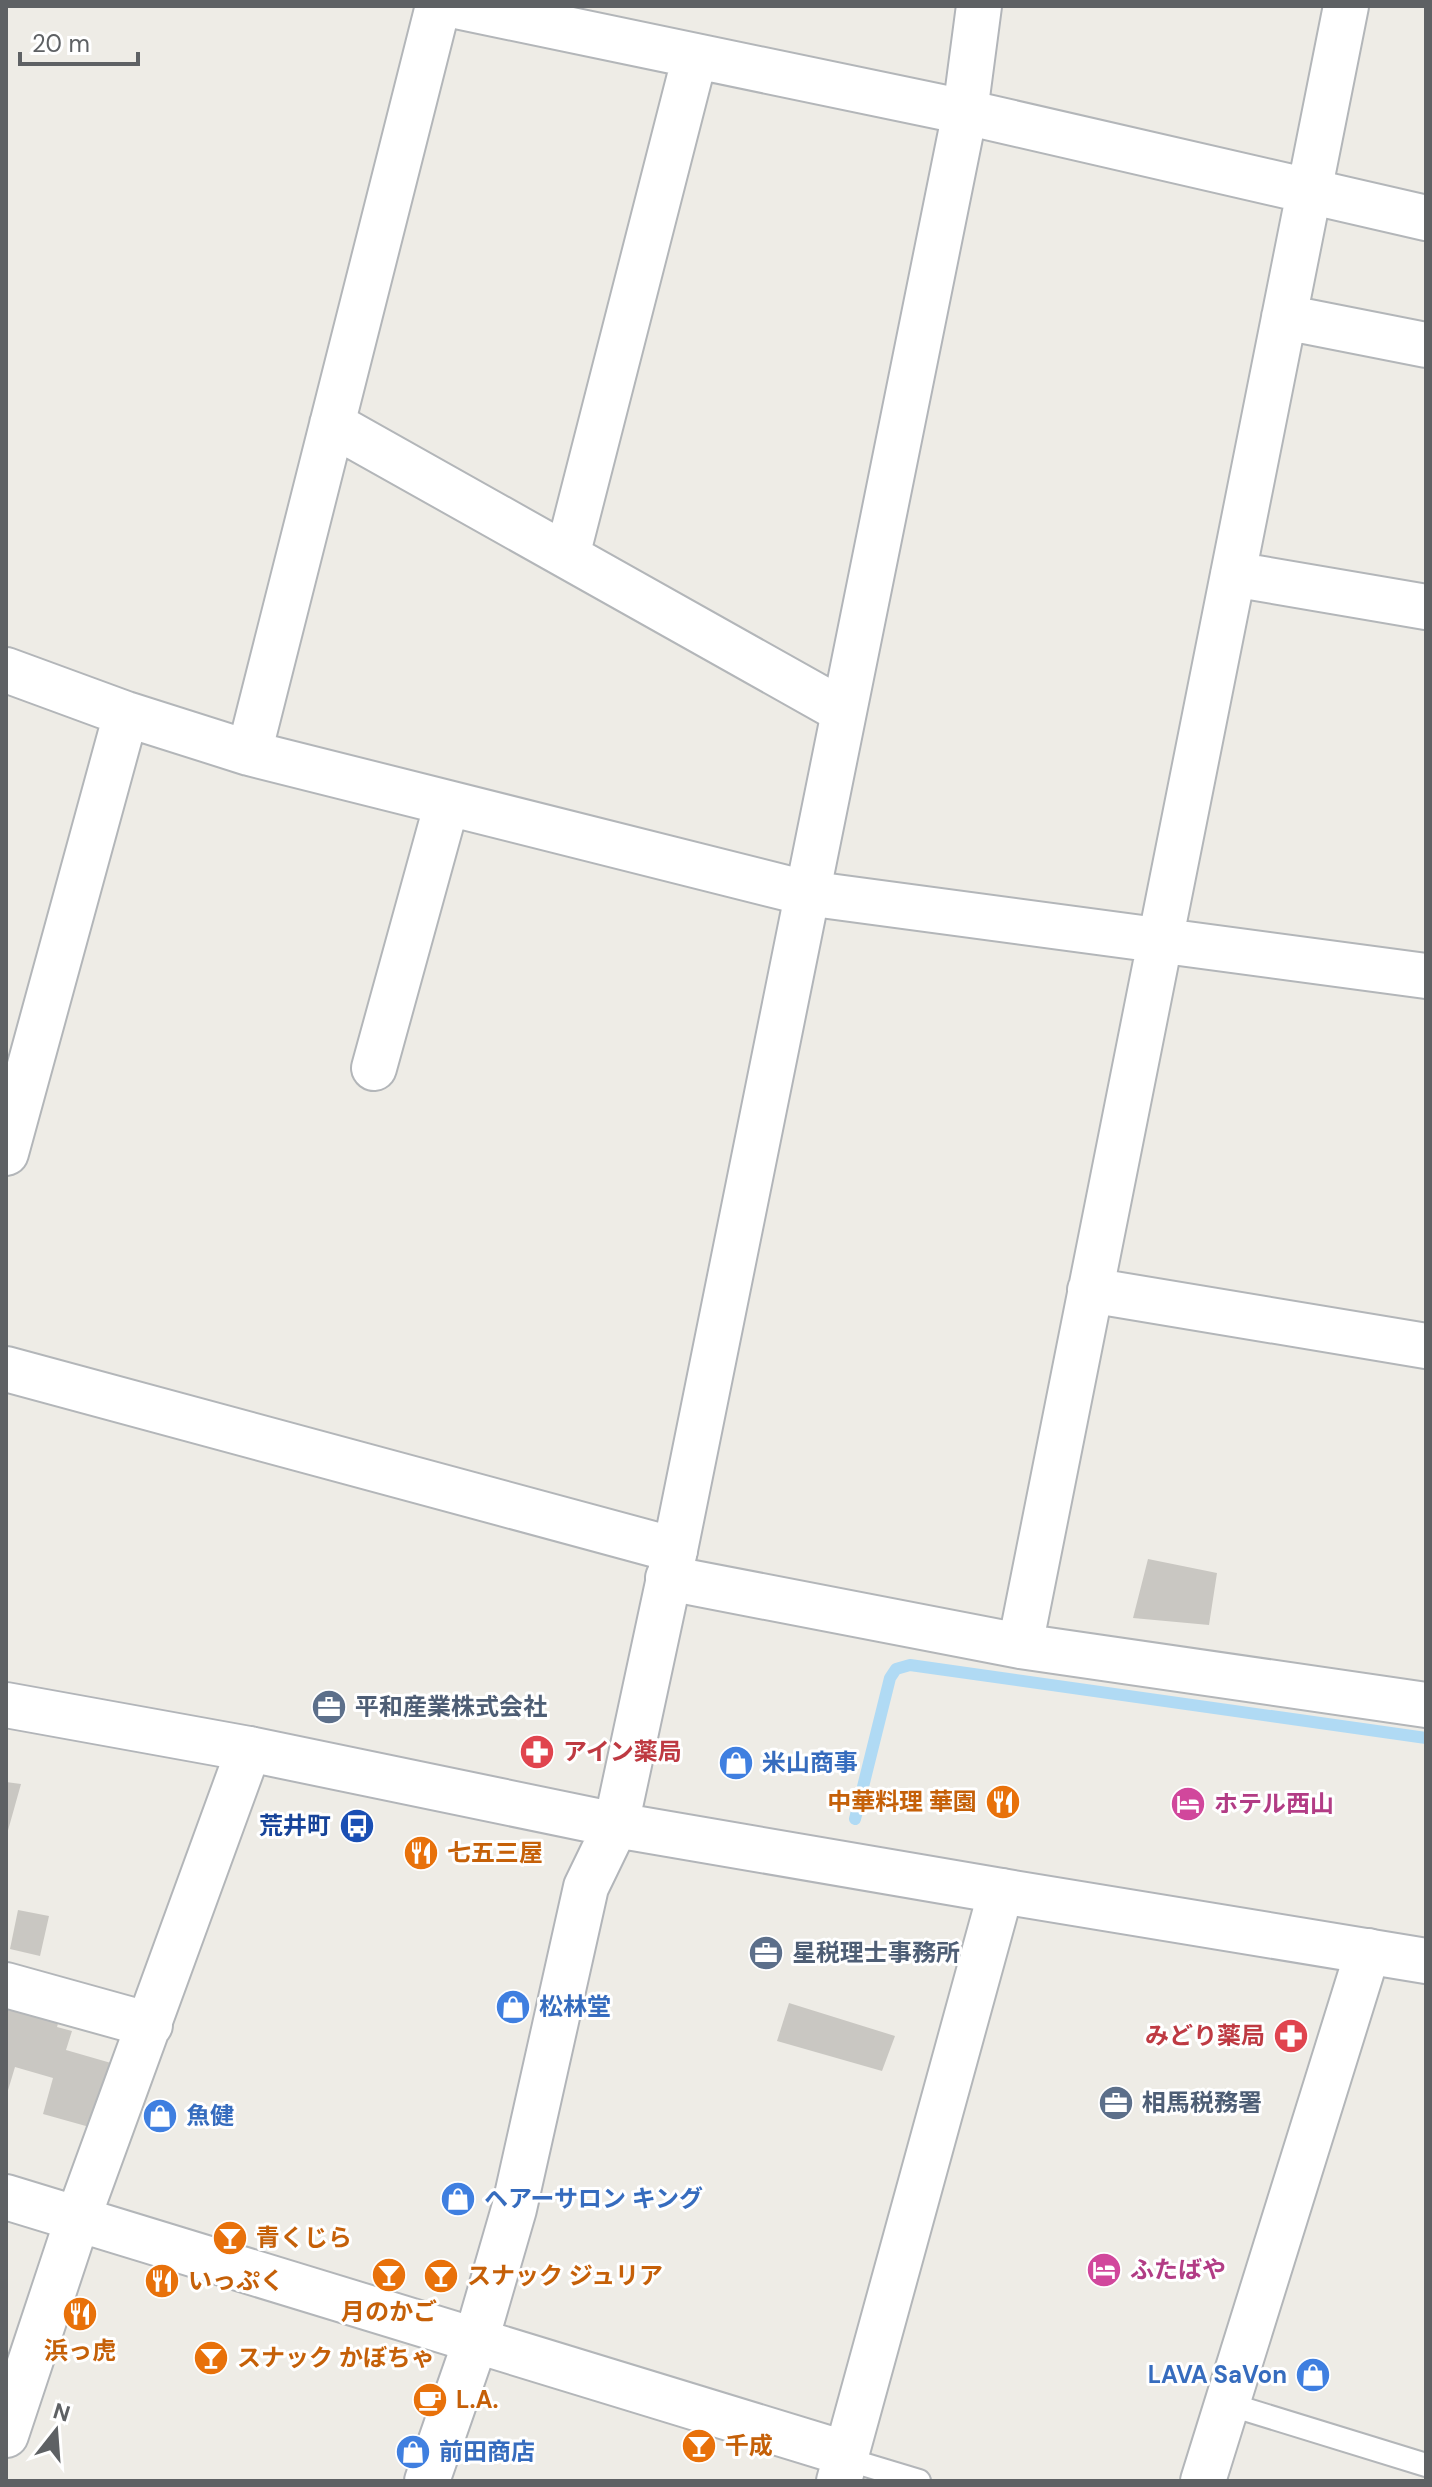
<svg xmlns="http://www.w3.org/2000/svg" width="1432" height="2487" font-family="'DM Sans','Noto Sans JP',sans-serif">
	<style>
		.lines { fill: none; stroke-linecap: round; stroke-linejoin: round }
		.stream { stroke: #b0daf4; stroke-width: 12 }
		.building { fill: #c9c7c2 }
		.lane-casing { stroke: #b3b6b9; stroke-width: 26 }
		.street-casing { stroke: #b3b6b9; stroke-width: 48 }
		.secondary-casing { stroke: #b2b5b9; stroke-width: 48 }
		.lane { stroke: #fff; stroke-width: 22 }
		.street { stroke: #fff; stroke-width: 44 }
		.secondary { stroke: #fff; stroke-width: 44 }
		.labels { text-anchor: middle; stroke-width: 6; stroke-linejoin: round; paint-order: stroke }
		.service-label { font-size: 24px; font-weight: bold; fill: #4e5e75; stroke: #fff; text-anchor: start }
		.health-label { font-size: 24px; font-weight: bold; fill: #be3a42; stroke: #fff; text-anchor: start }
		.shop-label { font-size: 24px; font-weight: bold; fill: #366cbe; stroke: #fff; text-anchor: start }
		.food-label { font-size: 24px; font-weight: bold; fill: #c56008; stroke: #fff; text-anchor: start }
		.hotel-label { font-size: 24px; font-weight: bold; fill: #b23c85; stroke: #fff; text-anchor: start }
		.transit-label { font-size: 24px; font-weight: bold; fill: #164399; stroke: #fff; text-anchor: end }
	</style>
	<rect width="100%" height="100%" fill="#eeece6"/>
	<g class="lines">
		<path class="stream" d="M855,1819L890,1678L896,1669L910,1665L1426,1738"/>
	</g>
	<path class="building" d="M1148,1559L1217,1573L1209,1625L1133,1618Z
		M6,1782L21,1784L7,1834H6Z
		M18,1910L49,1916L40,1956L10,1949Z
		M6,2000L60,2017L57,2027L72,2031L66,2050L111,2063L93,2128L43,2114L53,2078L15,2067L6,2097Z
		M789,2003L895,2036L882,2071L777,2041Z"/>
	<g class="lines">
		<g class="lane-casing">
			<path id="lane" d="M1228,2404L1426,2465
				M846,2459L919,2481"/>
		</g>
		<g class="street-casing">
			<path id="street" d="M456,6L965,112L1426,218
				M1284,317L1426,345
				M332,424L843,711
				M567,556L695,56
				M1233,574L1426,607
				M6,670L126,714L249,753L806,893L1426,976
				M249,753L438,6
				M374,1068L447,803
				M6,1153L126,714
				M1090,1290L1426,1346
				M6,1369L675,1550
				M668,1578L1020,1646L1426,1705
				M1020,1646L1346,6
				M6,1985L150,2025
				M6,2197L847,2454
				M6,2435L78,2218L249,1749
				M839,2481L1001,1891
				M1203,2481L1368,1951"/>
		</g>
		<g class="secondary-casing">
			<path id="secondary" d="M6,1705L249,1749L616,1825L1001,1891L1426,1961
				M427,2481L476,2340L514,2209L586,1887L616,1825L675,1550L965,112L979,6"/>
		</g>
		<use href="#lane" class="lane"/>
		<use href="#street" class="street"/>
		<use href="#secondary" class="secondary"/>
	</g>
	<defs>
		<g id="office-disc" transform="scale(1.8)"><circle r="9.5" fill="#5c6f8a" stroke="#fff"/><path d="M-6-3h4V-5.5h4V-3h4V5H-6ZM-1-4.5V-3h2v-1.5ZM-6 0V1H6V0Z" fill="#fff"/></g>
		<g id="pharmacy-disc" transform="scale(1.8)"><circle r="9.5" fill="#e0444e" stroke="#fff"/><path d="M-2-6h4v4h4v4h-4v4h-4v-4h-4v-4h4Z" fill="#fff"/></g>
		<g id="shop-disc" transform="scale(1.8)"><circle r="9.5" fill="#3f7fe0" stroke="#fff"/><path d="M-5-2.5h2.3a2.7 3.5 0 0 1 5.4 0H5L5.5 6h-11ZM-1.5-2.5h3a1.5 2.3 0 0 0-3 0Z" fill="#fff"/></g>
		<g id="restaurant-disc" transform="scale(1.8)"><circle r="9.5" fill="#e8710a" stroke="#fff"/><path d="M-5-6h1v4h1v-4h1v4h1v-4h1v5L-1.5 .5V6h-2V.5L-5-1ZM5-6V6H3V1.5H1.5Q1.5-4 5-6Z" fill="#fff"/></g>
		<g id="hotel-disc" transform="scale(1.8)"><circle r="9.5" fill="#d1479c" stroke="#fff"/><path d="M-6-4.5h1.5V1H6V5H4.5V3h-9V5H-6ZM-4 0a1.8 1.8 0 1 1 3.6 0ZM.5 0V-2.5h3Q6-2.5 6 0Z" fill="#fff"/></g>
		<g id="bus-disc" transform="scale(1.8)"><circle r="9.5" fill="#1a4fb4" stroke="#fff"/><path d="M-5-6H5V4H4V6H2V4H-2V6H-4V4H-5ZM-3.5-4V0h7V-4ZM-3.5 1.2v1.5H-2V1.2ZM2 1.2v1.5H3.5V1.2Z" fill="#fff"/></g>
		<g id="bar-disc" transform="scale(1.8)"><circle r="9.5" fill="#e8710a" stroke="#fff"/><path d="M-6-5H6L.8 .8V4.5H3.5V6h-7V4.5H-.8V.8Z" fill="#fff"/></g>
		<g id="cafe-disc" transform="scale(1.8)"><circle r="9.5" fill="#e8710a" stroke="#fff"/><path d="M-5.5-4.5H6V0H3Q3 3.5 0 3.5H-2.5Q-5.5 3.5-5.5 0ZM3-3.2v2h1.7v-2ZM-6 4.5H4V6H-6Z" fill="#fff"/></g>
	</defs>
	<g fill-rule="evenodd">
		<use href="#office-disc" x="329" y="1707"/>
		<use href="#pharmacy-disc" x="537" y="1752"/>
		<use href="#shop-disc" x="736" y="1763"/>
		<use href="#restaurant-disc" x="1003" y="1802"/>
		<use href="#hotel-disc" x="1188" y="1804"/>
		<use href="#bus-disc" x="357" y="1826"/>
		<use href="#restaurant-disc" x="421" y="1853"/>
		<use href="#office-disc" x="766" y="1953"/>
		<use href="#shop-disc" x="513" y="2007"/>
		<use href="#pharmacy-disc" x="1291" y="2036"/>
		<use href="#office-disc" x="1116" y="2103"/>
		<use href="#shop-disc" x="160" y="2116"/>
		<use href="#shop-disc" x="458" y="2199"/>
		<use href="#bar-disc" x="230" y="2238"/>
		<use href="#hotel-disc" x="1104" y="2270"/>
		<use href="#bar-disc" x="389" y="2275"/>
		<use href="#bar-disc" x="441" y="2276"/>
		<use href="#restaurant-disc" x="162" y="2281"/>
		<use href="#restaurant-disc" x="80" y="2314"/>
		<use href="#bar-disc" x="211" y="2358"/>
		<use href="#shop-disc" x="1313" y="2375"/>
		<use href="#cafe-disc" x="430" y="2400"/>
		<use href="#bar-disc" x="699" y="2446"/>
		<use href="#shop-disc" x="413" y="2452"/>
	</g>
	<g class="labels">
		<g class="service-label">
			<text x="355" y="1715">平和産業株式会社</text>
			<text x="792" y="1961">星税理士事務所</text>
			<text x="1142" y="2111">相馬税務署</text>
		</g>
		<g class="health-label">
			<text x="563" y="1760">アイン薬局</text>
			<text x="1265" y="2044" text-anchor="end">みどり薬局</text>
		</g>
		<g class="shop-label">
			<text x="762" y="1771">米山商事</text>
			<text x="539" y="2015">松林堂</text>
			<text x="186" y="2124">魚健</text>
			<text x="484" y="2207">ヘアーサロン キング</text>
			<text x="1287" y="2383" text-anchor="end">LAVA SaVon</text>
			<text x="439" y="2460">前田商店</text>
		</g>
		<g class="food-label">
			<text x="977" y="1810" text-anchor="end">中華料理 華園</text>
			<text x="447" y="1861">七五三屋</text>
			<text x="256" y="2246">青くじら</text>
			<text x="467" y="2284">スナック ジュリア</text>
			<text x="188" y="2289">いっぷく</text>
			<text x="389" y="2320" text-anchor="middle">月のかご</text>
			<text x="80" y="2359" text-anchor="middle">浜っ虎</text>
			<text x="237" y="2366">スナック かぼちゃ</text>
			<text x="456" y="2408">L.A.</text>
			<text x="725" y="2454">千成</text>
		</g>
		<g class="hotel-label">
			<text x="1214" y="1812">ホテル西山</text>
			<text x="1130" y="2278">ふたばや</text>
		</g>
		<g class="transit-label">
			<text x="331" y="1834">荒井町</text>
		</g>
	</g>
	<rect width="1432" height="2487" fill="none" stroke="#5e6164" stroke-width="16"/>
	<g transform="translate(56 2431) rotate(17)" stroke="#ffffff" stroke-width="6" paint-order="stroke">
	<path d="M0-6L14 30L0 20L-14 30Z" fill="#5e6164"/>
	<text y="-12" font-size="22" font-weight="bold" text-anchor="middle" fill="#5e6164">N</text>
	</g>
	<path d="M20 52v12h118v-12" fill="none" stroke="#5e6164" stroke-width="4"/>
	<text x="32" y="52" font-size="24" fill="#5e6164" stroke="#ffffff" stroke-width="6" paint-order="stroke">20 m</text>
</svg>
